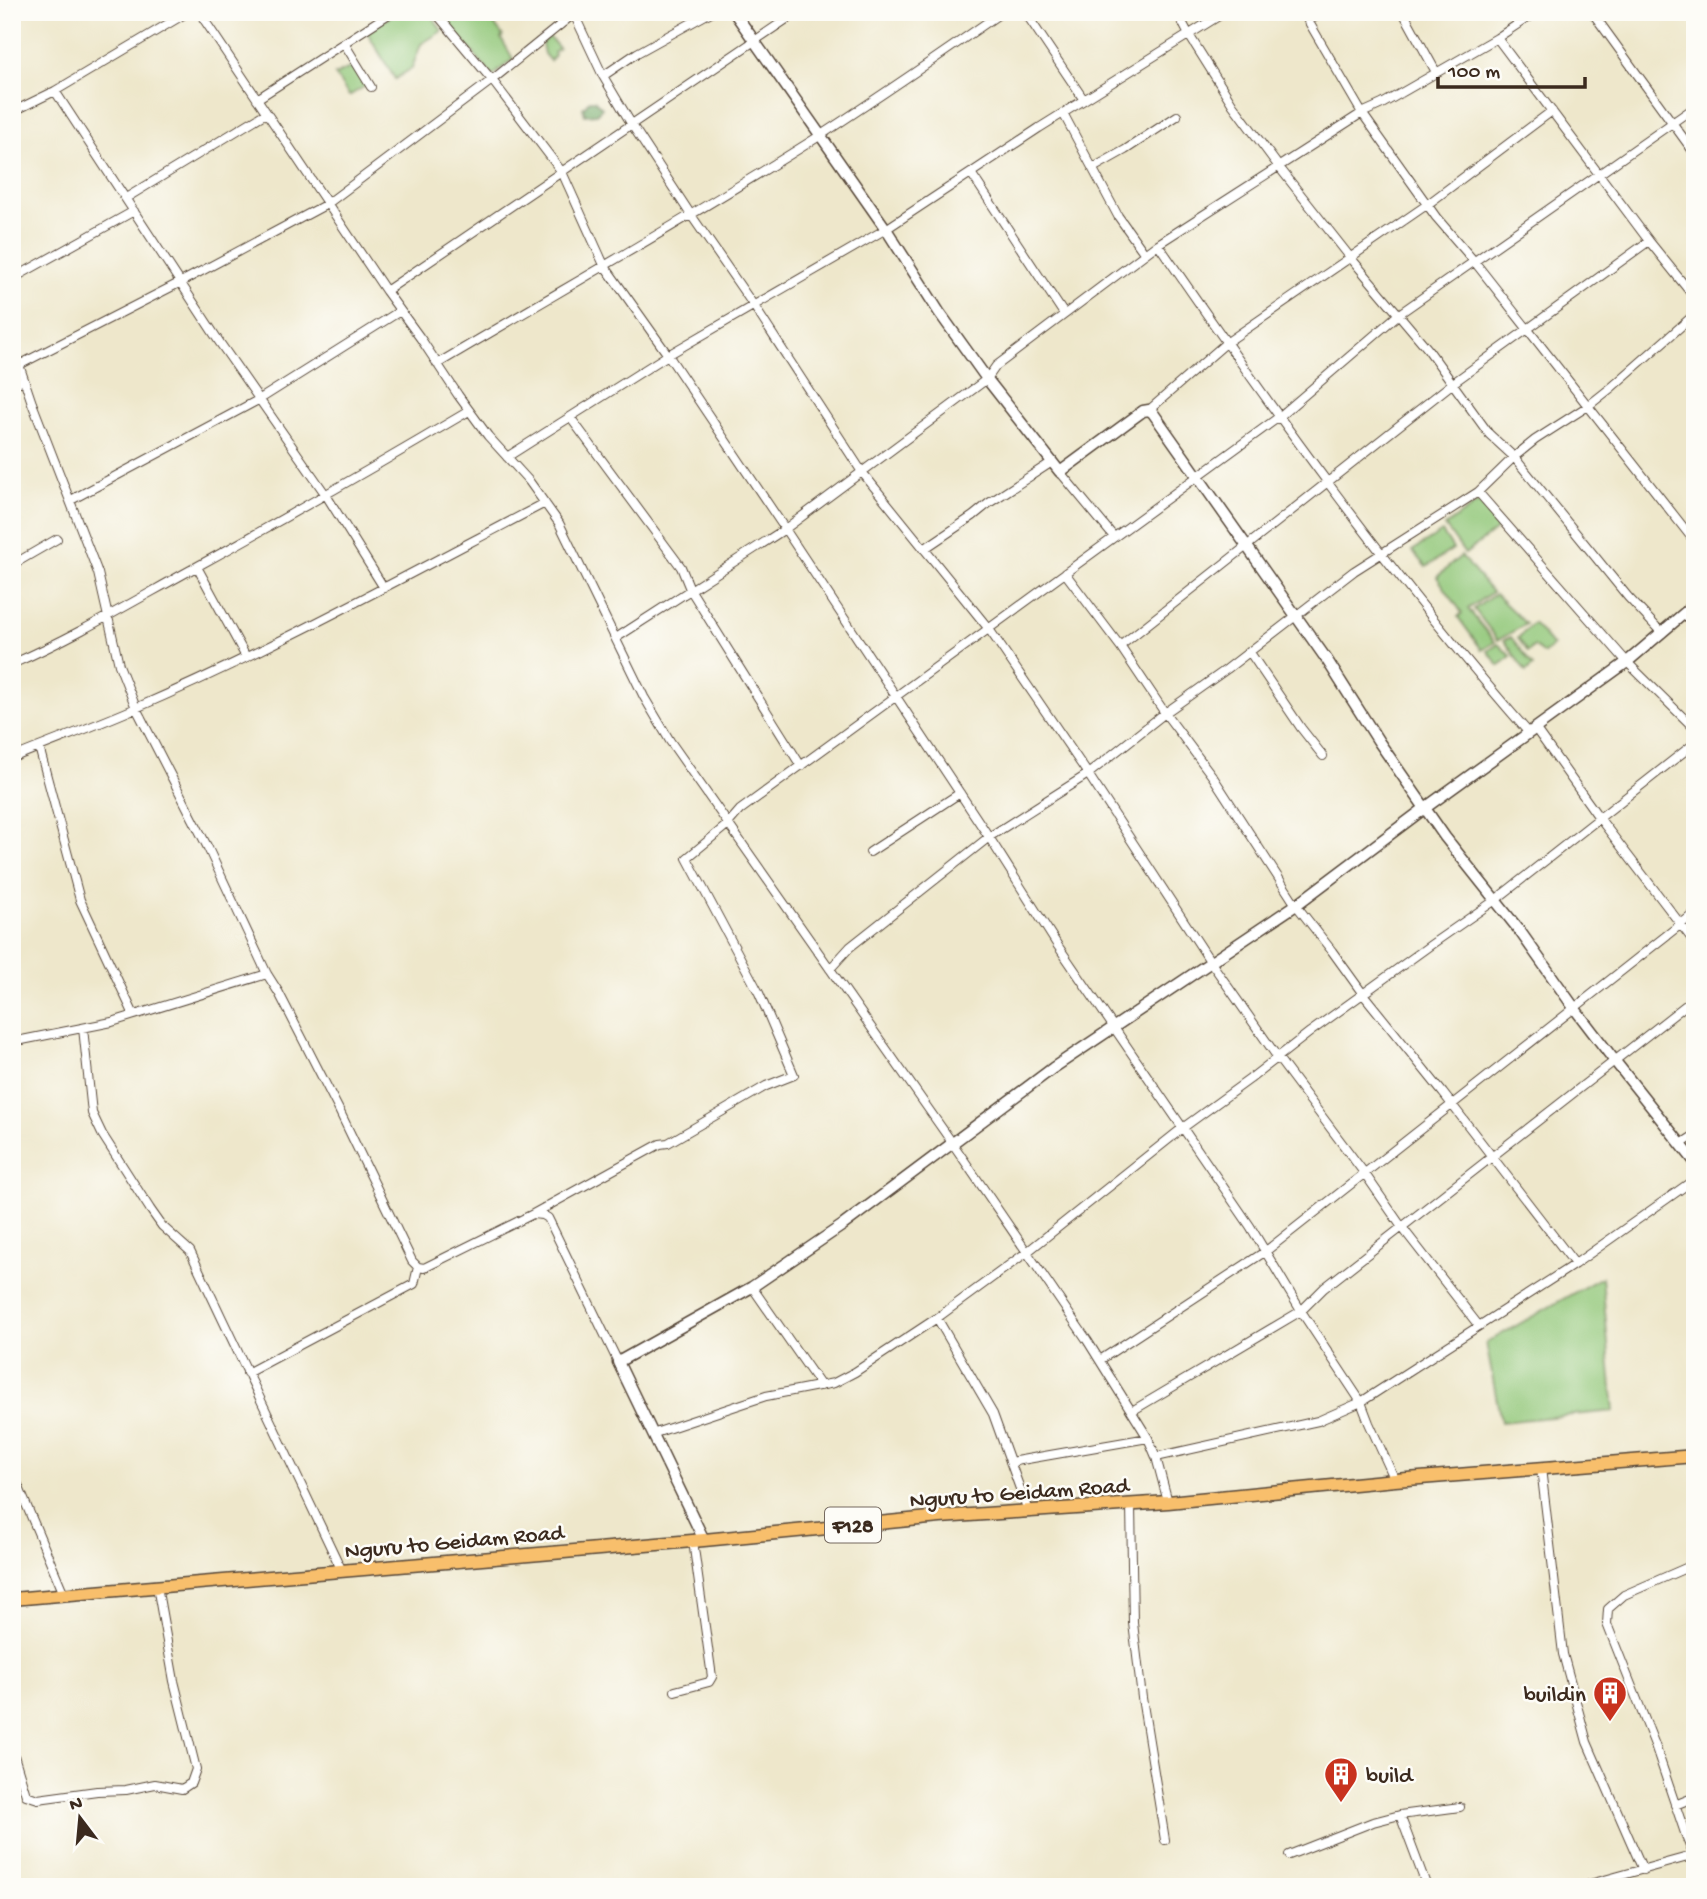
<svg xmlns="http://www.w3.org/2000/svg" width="1707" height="1899" font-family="'Gochi Hand',sans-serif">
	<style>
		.green { fill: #93c87a; stroke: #67794c; stroke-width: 2 }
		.forest { fill: #76ac6a; stroke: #586b44; stroke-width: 2 }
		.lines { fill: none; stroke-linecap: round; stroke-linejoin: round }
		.minor-casing { stroke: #564638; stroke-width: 10 }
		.tertiary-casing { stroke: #564638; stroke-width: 13 }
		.primary-casing { stroke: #564638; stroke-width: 15 }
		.minor { stroke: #fff; stroke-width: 8 }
		.tertiary { stroke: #fff; stroke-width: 10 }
		.primary { stroke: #f8bf6c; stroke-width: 12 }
		.labels { text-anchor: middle; stroke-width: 5; stroke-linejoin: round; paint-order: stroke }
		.shield { fill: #fdfcf7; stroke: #75695f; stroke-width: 2 }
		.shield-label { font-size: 21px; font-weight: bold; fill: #3b2a1e }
		.street-label { font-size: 23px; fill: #3b2a1e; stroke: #fdfcf7 }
		.poi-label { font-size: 23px; fill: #3b2a1e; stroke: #fdfcf7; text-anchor: end }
	</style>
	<rect width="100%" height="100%" fill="#fdfcf7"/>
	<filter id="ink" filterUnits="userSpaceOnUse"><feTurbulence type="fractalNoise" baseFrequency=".0143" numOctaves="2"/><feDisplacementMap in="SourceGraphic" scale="14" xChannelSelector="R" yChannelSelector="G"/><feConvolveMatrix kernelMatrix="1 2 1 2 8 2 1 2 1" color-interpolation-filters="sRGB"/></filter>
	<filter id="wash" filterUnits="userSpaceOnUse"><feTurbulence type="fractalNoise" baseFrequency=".00686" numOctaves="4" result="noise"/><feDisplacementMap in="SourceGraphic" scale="28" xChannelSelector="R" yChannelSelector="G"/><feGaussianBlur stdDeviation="1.57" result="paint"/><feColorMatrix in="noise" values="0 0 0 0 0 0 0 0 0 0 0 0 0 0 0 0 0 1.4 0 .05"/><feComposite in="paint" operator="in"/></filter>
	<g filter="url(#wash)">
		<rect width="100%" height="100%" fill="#eee7cb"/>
		<path class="green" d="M397,12H430L442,31L421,44L412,68L395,79L367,32Z
			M438,12H485L503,36L501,38L513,59L493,76Z
			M548,36L559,48L554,52L555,55L550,61L544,54L542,44Z
			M354,66L367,85L349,96L335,75Z
			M1479,502L1501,526L1465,554L1445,526Z
			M1442,532L1453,549L1426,567L1412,551Z
			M1461,556L1492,592L1468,609L1495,642L1482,650L1458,617L1462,613L1437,577Z
			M1495,594L1526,624L1498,640L1474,609Z
			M1533,623L1553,646L1543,654L1534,646L1528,652L1518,638Z
			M1511,637L1533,666L1526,672L1504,640Z
			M1498,644L1511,656L1499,666L1488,651Z
			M1602,1277L1614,1411L1501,1422L1486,1343Z"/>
		<path class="forest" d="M590,100H594L602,108L596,114L585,115L583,108Z"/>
	</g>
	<g filter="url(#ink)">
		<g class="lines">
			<g class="minor-casing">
				<path id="minor" d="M199,12L386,291L421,339L458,395L488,436L529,481L559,523L644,697L670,741L953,1144L1087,1340L1148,1438L1156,1457L1168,1502
					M435,12L492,80L562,172L604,265L668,355L785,529L989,837L1058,946L1250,1226L1301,1311L1361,1402L1369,1423L1395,1480
					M573,12L603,76L632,125L691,215L754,306L862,472L989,629L1088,774L1210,961L1278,1058L1365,1174L1401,1226L1479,1326
					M1025,12L1084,100
					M1177,12L1189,35L1233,105L1279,167L1350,257L1427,348L1489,434L1514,457L1628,597L1662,633
					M1303,12L1362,113L1436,217L1474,261L1695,542
					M1403,12L1436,72
					M1592,12L1695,154
					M1308,21L1324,12
					M1497,38L1649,241L1695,298
					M344,43L371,87
					M603,76L637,53L711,12
					M55,91L220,343L326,495L384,588
					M257,99L392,12
					M12,112L55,91L188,12
					M1063,113L1118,216L1145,254
					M1093,168L1125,150L1177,116
					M971,173L1064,314
					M126,198L266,113
					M1158,244C1274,413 1394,579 1529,733
					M12,279L134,211
					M386,291L797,12
					M12,344L32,403L98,573L119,665L136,708L208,848L267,974L279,993L339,1110L412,1261L418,1267
					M437,364C565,288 695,215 821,135C882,95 942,54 1002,12
					M19,365L181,282L327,204L492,80L576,12
					M12,385L24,380
					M1149,410L1226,343L1428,204L1552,111
					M570,417L681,567L690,589L801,766
					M507,457L668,355L886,229L1039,128L1225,12
					M1060,472L1114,537
					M1478,492L1627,662L1695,729
					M71,500L260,399L400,311
					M924,549L973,516L989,503L1052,462
					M12,565L57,539
					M197,567L246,657
					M1065,573L1120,646L1165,713L1213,777L1296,905L1332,951L1363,994L1443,1093L1575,1264
					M616,638L785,529L987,379L996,366L1158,244L1362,113L1382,104L1497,38L1536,12
					M1120,646L1453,383L1649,241
					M1249,651L1301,728L1323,756
					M12,664C72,638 129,604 187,572C282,520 376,466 469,411
					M1535,728L1600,819L1695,943
					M39,747L80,900L134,1015
					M12,758C53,741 95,726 136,708C275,648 411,573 545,503
					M870,852L960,793
					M830,969L850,947L989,837L1088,774L1165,713L1227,669L1354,571L1478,492L1514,457L1535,440L1588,406L1612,387L1695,314
					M83,1028L92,1113L102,1134L150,1209L162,1226L190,1251L342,1571
					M12,1042L112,1022L267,974
					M1681,1144L1695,1135
					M533,1214L660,1144L668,1143L766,1086L794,1075L759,993L687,858L727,825L740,810L1279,417L1399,314L1695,107
					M418,1267L424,1268L533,1214L543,1215L548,1218L618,1362
					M752,1287L821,1386
					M937,1318L993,1414L1028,1511
					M1100,1360L1266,1251L1695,913
					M247,1373L414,1284L418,1267
					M1132,1411L1301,1311L1324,1288L1695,998
					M652,1434L766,1396L834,1383L855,1372L937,1318L1027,1252L1184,1127L1250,1079L1310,1032L1432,944L1494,901L1695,743
					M1156,1457L1318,1421L1361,1402L1575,1264L1695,1179
					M1010,1462L1148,1438
					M1541,1468L1563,1654L1587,1742L1643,1870
					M12,1471L64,1594
					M1131,1505L1133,1623L1142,1698L1165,1840
					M1695,1564L1624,1595L1608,1609L1607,1624L1655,1745L1687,1839L1695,1858
					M675,1691L709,1682L712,1677L693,1541
					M12,1749L26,1795L38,1799L97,1791L126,1790L155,1784L182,1789L191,1783L196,1769L174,1681L157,1586
					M1675,1805L1695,1797
					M1400,1815L1427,1887
					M1289,1855L1373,1822L1400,1815L1460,1807
					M1579,1887L1695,1855"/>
			</g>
			<g class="tertiary-casing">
				<path id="tertiary" d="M734,12L886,229L939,312L987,379L1060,472L1143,411L1149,410L1153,413L1327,660L1379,742L1445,837L1519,930L1575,1009L1614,1060L1695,1162
					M704,1540L618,1362L752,1287L843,1225L1053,1068L1296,905L1425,808L1627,662L1695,604"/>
			</g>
			<g class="primary-casing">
				<path id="primary" d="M12,1599L704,1540L940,1517L1168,1502L1395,1480L1695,1456"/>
			</g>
			<use href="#minor" class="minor"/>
			<use href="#tertiary" class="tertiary"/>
			<use href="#primary" class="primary"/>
		</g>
	</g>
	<defs>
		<g id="building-pin" transform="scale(1.75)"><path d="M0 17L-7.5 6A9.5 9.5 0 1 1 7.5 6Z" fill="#c8321e" stroke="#fdfcf7"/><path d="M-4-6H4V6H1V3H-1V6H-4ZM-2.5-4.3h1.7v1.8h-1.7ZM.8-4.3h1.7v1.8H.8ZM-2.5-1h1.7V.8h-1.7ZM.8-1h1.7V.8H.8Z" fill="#fff"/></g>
	</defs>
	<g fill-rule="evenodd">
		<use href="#building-pin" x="1610" y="1693"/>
		<use href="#building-pin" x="1341" y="1774"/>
	</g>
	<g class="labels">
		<rect class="shield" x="825" y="1507.5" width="56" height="35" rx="5"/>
		<g class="shield-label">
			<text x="853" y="1532">F128</text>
		</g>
		<g class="street-label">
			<text transform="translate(1019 1491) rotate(-4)" y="8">Nguru to Geidam Road</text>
			<text transform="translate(454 1540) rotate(-5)" y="8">Nguru to Geidam Road</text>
		</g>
		<g class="poi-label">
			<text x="1586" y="1701">buildin</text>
			<text x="1366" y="1782" text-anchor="start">build</text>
		</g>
	</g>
	<rect width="1707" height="1899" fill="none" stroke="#fdfcf7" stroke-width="42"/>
	<g transform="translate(80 1818) rotate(344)" stroke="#fdfcf7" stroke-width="5" paint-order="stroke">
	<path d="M0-5L12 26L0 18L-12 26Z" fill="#3b2a1e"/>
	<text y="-10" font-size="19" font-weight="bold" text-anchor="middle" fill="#3b2a1e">N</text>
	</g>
	<path d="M1438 77v10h147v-10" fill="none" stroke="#3b2a1e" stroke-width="3.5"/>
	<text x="1448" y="77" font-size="21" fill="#3b2a1e" stroke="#fdfcf7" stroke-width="5" paint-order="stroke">100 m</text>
</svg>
